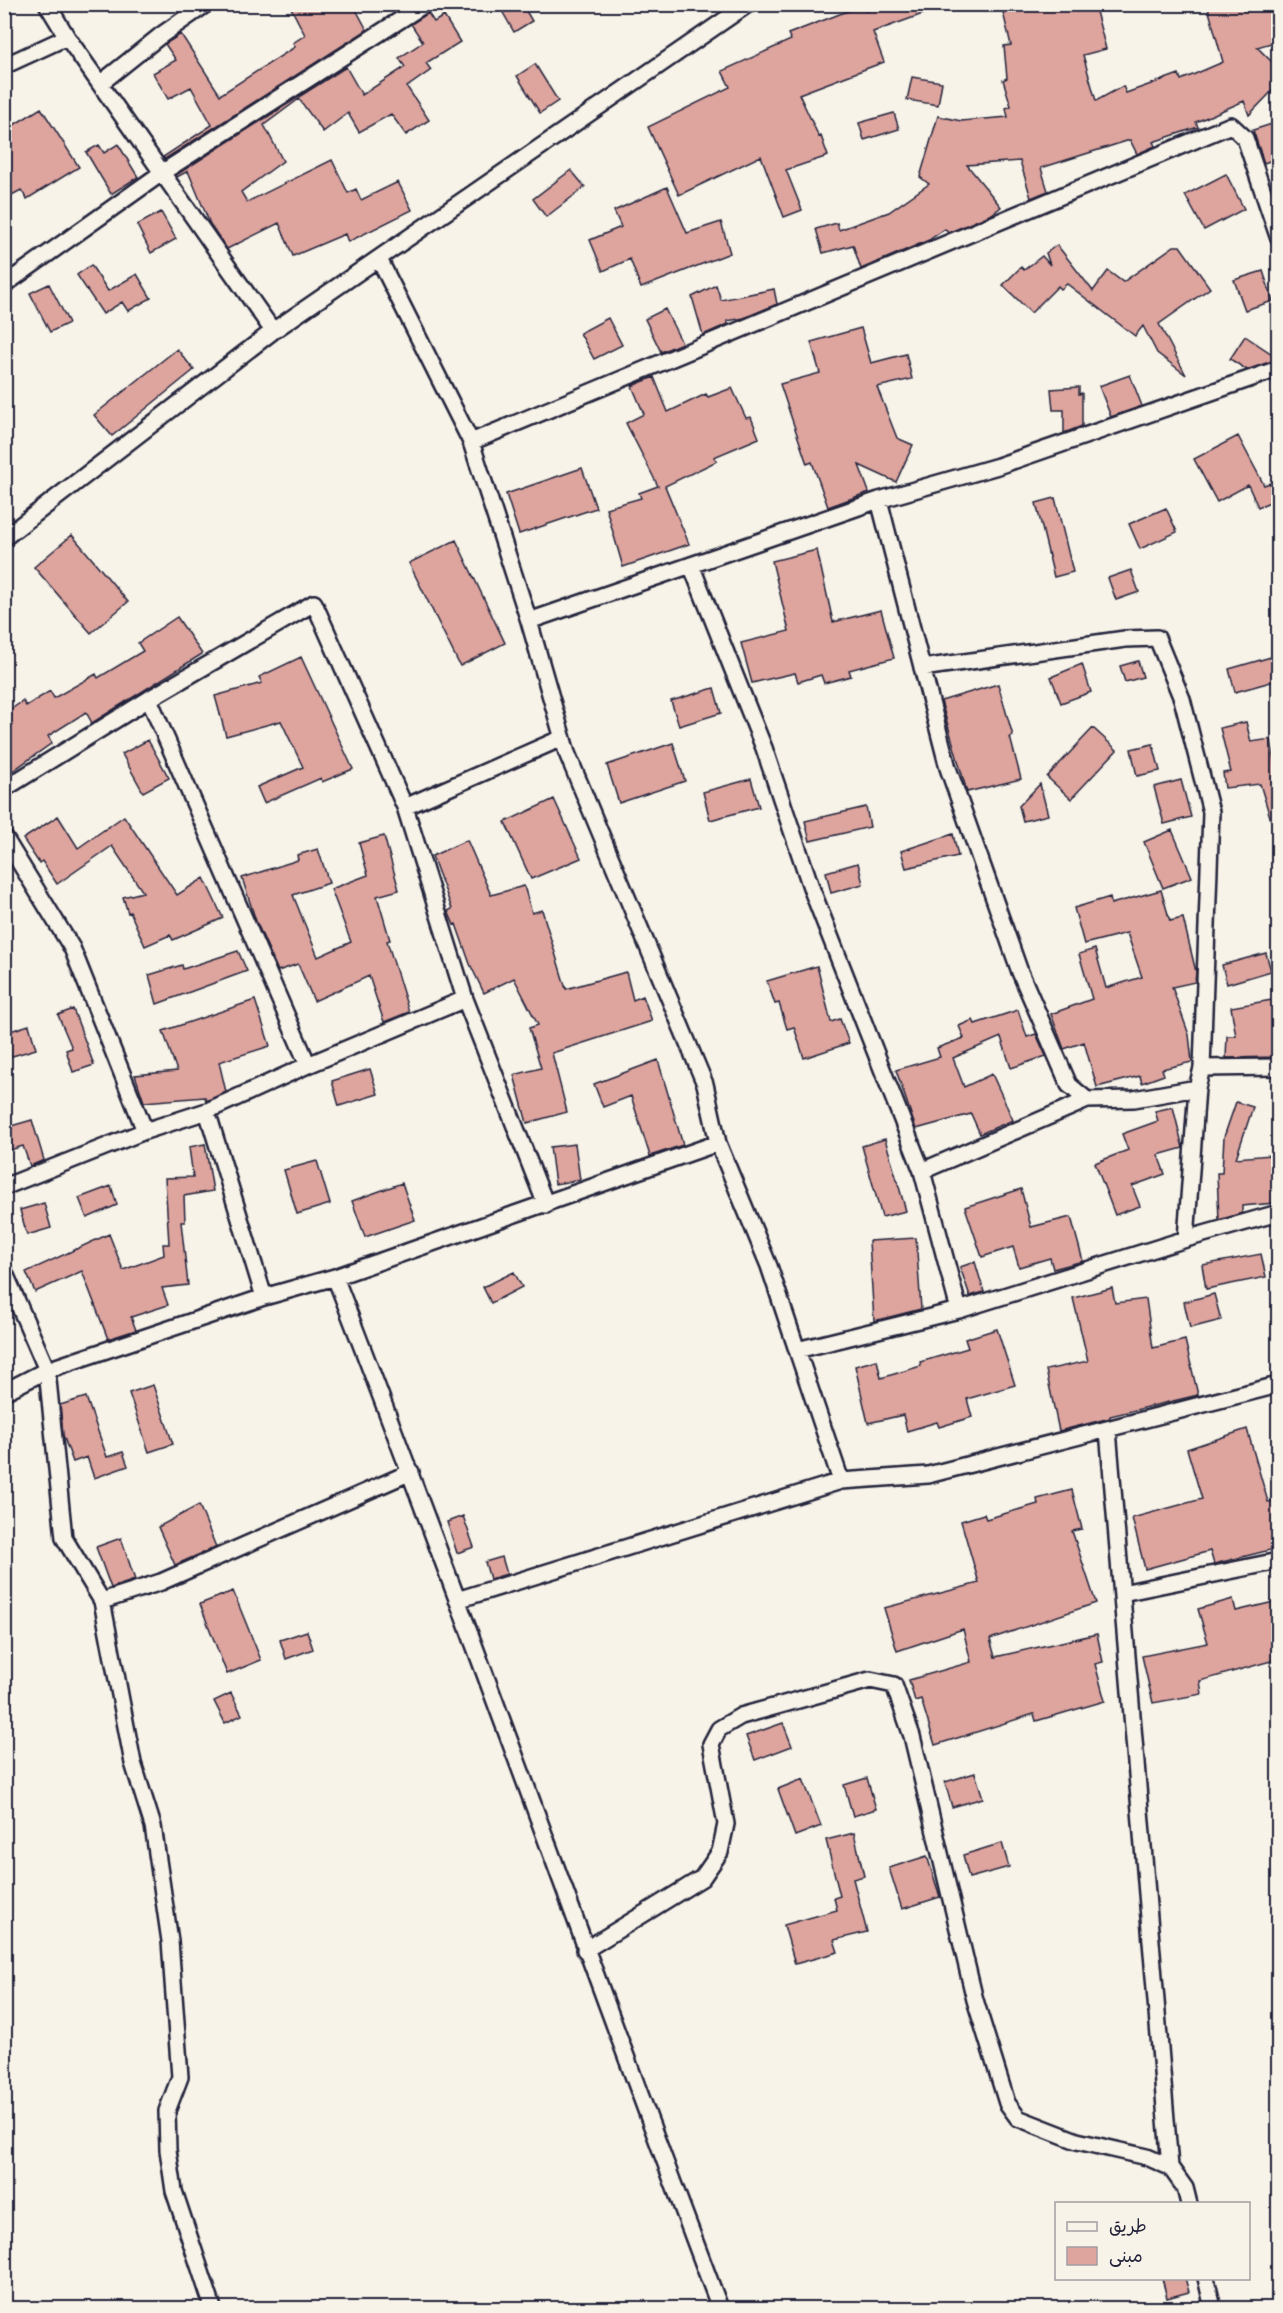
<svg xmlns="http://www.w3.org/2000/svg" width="1283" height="2313" font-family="'Shantell Sans','Playpen Sans Arabic',sans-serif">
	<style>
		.building { fill: #dea49e; stroke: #22223b; stroke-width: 1.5 }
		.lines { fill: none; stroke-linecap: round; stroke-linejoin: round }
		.street-casing { stroke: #22223b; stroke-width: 20 }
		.street { stroke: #f7f3e8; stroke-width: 15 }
	</style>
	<rect width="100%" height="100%" fill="#f7f3e8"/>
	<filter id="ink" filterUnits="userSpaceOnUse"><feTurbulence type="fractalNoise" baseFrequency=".0167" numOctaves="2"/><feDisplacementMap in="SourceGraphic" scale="12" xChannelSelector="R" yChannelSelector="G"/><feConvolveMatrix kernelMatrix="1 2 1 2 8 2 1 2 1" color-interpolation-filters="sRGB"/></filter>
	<g filter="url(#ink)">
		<path class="building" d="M289,4H353L367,30L165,159L163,157L212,125L191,87L168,99L153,73L176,60L165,44L181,34L220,95L295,47L293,43L305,35Z
			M498,4H522L532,21L514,32Z
			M883,4L945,6L873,32L884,62L799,94L819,137L821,136L828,156L786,170L802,210L784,217L761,156L679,195L648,127L730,87L722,71L791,40L788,34L863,5L865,11Z
			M1001,4H1094L1106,49L1083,55L1096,101L1123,86L1126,93L1179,74L1181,80L1223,62L1207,4H1278V41L1257,47L1278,68V85L1249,115L1244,101L1196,122L1198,127L1153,142L1155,146L1137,154L1130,140L1041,168L1048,191L1031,198L1020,161L967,165L1001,207L992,214L948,233L945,229L929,240L861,269L853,245L823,253L816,229L837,223L839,230L889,212L929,184L920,177L938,116L961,121L1008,117L1006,108L1011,106L1003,80L1007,78L1004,46L1011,45Z
			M428,13L434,22L444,16L460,42L426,63L431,70L407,87L429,120L406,135L391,114L359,132L348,113L323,132L299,99L264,125L283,161L241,192L247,202L332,160L348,193L356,189L361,200L398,182L412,210L348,242L345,234L293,256L279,223L227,249L210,224L188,171L177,177L176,175L346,67L362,95L405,67L399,58L423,42L411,24Z
			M535,64L558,101L540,113L517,76Z
			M912,77L942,82L938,105L907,100Z
			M41,108L79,167L27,199L21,190L10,196L4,187V131Z
			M894,113L899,129L864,140L859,123Z
			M1278,122V158L1264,163L1253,130Z
			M118,144L138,177L111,194L86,152L99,145L104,153Z
			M571,170L585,187L546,217L533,199Z
			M1226,174L1244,209L1204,230L1185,195Z
			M667,187L687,233L721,222L730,253L641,288L630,259L603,271L590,240L621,227L614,211Z
			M161,212L176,239L151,253L137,225Z
			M1057,245L1093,291L1108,271L1123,282L1174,246H1180L1210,288L1159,324L1186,375L1157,353L1143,326L1135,336L1067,284L1061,289L1058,286L1031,313L1003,285L1021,267L1024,270L1042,256L1050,265L1046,253Z
			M91,265L108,291L137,274L151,298L128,311L122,302L103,314L77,275Z
			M1263,271L1273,301L1245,310L1234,280Z
			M49,284L69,323L50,332L30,293Z
			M716,285L721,300L774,289L777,304L744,318L727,321L728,324L703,335L692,297Z
			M665,309L682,343L661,352L645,319Z
			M608,318L622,345L594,359L580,333Z
			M861,328L871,363L906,354L912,379L877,387L897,438L913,445L896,482L859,465L869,492L828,507L812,462L807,464L780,384L820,373L811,342Z
			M1245,336L1278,358V359L1247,370L1230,359Z
			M177,349L194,370L112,436L94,415Z
			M1130,375L1142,406L1111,417L1099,386Z
			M654,377L668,412L706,394L708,397L732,388L746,418L751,417L759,438L714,457L717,461L665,486L689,544L623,567L606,508L641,498L639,493L658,486L626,423L644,414L632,386Z
			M1079,387V394L1082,393V426L1064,433V410H1053L1051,389Z
			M1238,436L1264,485L1270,483L1277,499L1258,507L1248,485L1217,502L1194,459Z
			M582,468L596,508L519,534L506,494Z
			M1055,498L1073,572L1054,577L1036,503Z
			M1166,508L1177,532L1140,549L1129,524Z
			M72,535L128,602L91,633L34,567Z
			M456,540L505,643L460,666L409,563Z
			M817,550L833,622L881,610L894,658L849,670L851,676L824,683L821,675L798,682L795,673L752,683L741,643L789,631L772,561Z
			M1131,570L1139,592L1116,600L1108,578Z
			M177,617L202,654L92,723L86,712L48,736L52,743L4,777V714L23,701L26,706L50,691L54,698L96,674L98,678L143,651L138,643Z
			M301,657L353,769L322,782L321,778L264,803L257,787L303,767L281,721L226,736L215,696L262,683L259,677Z
			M1271,657L1278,680L1235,692L1229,669Z
			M1138,661L1143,677L1125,682L1120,666Z
			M1082,664L1091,692L1061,703L1051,677Z
			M998,684L1013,736L1010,737L1021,779L967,792L941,701Z
			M714,688L721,713L679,726L671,701Z
			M1246,722L1251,742L1271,739L1278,787V829L1274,830L1260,784L1225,788L1223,773L1231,772L1220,728Z
			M1093,728L1117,750L1071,799L1047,777Z
			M148,740L169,778L143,792L122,754Z
			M673,743L685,781L619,803L607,765Z
			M1153,744L1160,771L1137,776L1131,749Z
			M751,779L759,807L710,820L703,792Z
			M1181,780L1191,817L1164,824L1154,787Z
			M1040,784L1048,815L1023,821L1019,806Z
			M554,799L581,858L531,879L505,822Z
			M866,807L870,827L810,841L805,821Z
			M58,816L78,848L124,816L177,895L204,878L223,918L173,940L170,935L145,946L130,912L128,913L123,897L143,892L112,846L57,884L42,861L39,863L23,839Z
			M1172,830L1192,877L1163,888L1144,842Z
			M953,834L958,856L906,868L901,851Z
			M384,836L399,890L377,896L390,940L387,941L409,1012L384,1022L369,976L314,1001L298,964L278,971L256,921L242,878L298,860L297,855L318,849L329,883L293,895L318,957L351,942L331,889L368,875L359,843Z
			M467,840L491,895L524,886L532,913L542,910L566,989L626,972L633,1000L643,996L652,1021L552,1053L567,1112L527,1123L514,1075L541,1068L529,1028L538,1025L514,978L484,993L470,964L456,924L454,925L448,911L452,909L432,856Z
			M858,863L863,884L831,893L826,872Z
			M1161,890L1170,921L1183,918L1196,972L1195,982L1172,987L1189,1035L1192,1062L1162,1069L1164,1075L1142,1083L1140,1076L1097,1087L1084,1042L1064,1049L1051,1014L1092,999L1079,954L1095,949L1106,988L1142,977L1127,933L1084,944L1074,908L1110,897L1111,904Z
			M238,951L247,971L157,1004L149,975L182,965L183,969Z
			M1266,953L1271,971L1227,984L1222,965Z
			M817,966L831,1022L840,1019L849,1043L804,1058L794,1027L787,1029L779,1003L775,1004L767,981Z
			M1278,999V1057L1226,1058L1227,1036H1236L1231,1007Z
			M255,1000L270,1046L219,1062L226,1092L206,1101L205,1097L144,1102L135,1075L177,1071L163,1031Z
			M73,1009L94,1065L73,1072L66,1050L72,1048L58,1015Z
			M1018,1010L1027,1037L1036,1034L1046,1056L1011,1068L1001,1037L953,1058L964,1087L992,1074L1013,1120L980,1134L971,1114L916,1129L896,1070L940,1057L937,1048L964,1038L959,1026L973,1020L975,1024Z
			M29,1025L36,1049L9,1057L4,1033Z
			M658,1060L683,1145L650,1156L631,1096L603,1107L594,1084Z
			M370,1069L378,1094L339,1106L332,1081Z
			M1236,1102L1253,1107L1236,1158L1271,1155L1275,1203L1242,1206V1213L1219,1220L1217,1173H1222L1224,1137Z
			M1173,1107L1183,1148L1158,1155L1165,1174L1132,1186L1140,1206L1115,1215L1095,1163L1128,1150L1122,1134L1158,1121L1155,1111Z
			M32,1120L44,1160L30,1166L23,1146L4,1152V1128Z
			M885,1139L906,1211L882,1217L862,1146Z
			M205,1144L213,1191L184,1196L185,1222H181L188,1285L162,1288L168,1305L131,1317L136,1330L108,1339L82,1271L35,1292L26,1272L109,1234L123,1270L164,1255L163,1244H169L165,1178L193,1177L189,1147Z
			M575,1144L580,1180L555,1184L550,1147Z
			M317,1161L330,1204L297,1214L284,1170Z
			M402,1183L415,1220L365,1237L352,1201Z
			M111,1186L117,1205L87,1218L79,1198Z
			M1021,1189L1031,1227L1071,1217L1083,1261L1053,1269L1050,1258L1019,1267L1013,1247L982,1257L965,1207Z
			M44,1203L51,1228L27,1235L20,1210Z
			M916,1238L921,1309L874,1321L869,1241Z
			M1261,1254L1266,1277L1206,1289L1202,1265Z
			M975,1262L984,1292L970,1296L960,1267Z
			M514,1272L522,1287L491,1303L483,1287Z
			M1112,1288L1115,1303L1146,1299L1153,1348L1185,1340L1198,1395L1110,1416V1418L1059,1431L1046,1370L1088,1361L1073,1298Z
			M1214,1294L1221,1320L1190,1328L1184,1302Z
			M997,1329L1015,1385L967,1399L972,1417L939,1427L937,1422L907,1431L903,1415L868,1423L855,1366L877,1360L881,1378L921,1366L920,1362L968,1348L965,1339Z
			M153,1385L173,1444L149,1452L129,1393Z
			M86,1397L107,1457L123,1452L128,1466L94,1478L87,1457L73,1462L63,1435L60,1405Z
			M1247,1429L1268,1502L1278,1500V1548L1214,1564L1210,1551L1145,1569L1132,1518L1202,1499L1187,1449Z
			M1072,1490L1082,1529L1072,1531L1096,1603L990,1639L995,1657L1097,1634L1103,1662L1095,1664L1105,1701L1036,1721L1034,1714L935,1745L921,1699L915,1701L909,1680L971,1662L963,1629L897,1651L884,1608L979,1583L961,1521L984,1514L986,1519L1038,1504L1037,1499Z
			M199,1505L216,1547L175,1565L158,1527Z
			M463,1516L474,1547L457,1553L447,1522Z
			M121,1538L135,1580L111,1588L96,1547Z
			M502,1557L507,1574L490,1579L485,1562Z
			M233,1591L261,1660L227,1674L200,1604Z
			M1233,1599L1236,1611L1278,1601V1659L1200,1681L1202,1694L1153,1703L1142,1656L1208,1643L1198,1609Z
			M307,1631L313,1649L286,1659L280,1640Z
			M231,1693L242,1715L225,1723L214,1701Z
			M783,1723L792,1746L755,1760L746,1736Z
			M975,1773L983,1798L952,1807L945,1782Z
			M867,1778L876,1809L853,1816L844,1785Z
			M803,1779L821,1826L795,1836L778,1789Z
			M854,1833L864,1876L853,1879L867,1932L834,1940L838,1952L795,1964L784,1925L837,1910L834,1898L840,1896L826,1840Z
			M1002,1843L1009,1867L969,1878L963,1855Z
			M927,1856L940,1897L902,1909L889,1868Z
			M1162,2278H1185L1189,2292L1167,2298Z"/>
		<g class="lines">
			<g class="street-casing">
				<path id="street" d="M47,4L67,37
					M4,66L67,37L273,331
					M101,83L160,36L206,4
					M379,259L471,442L1231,125L1245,138L1278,236
					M4,285L163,172L425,4
					M1278,369L998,466L879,500L948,768L1020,972L1069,1085L1087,1100L1134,1099L1197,1088L1186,1239L1278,1213
					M471,442L529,621
					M879,500L529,621L567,753L705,1084L718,1143L769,1266L797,1350L959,1310
					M4,538L273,331L748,4
					M691,565L764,748L812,890L922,1171
					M922,668L1125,639L1157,638L1182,699L1211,812L1202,1068L1197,1088
					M149,699L314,603L405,807
					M4,789L149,699L308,1065L207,1111L145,1131L72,948L4,837
					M465,999L546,1205
					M308,1065L465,999L405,807L562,738
					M1202,1068L1278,1067
					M1087,1100L922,1171L959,1310L1186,1239
					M207,1111L264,1297L335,1277L718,1143
					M4,1187L145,1131
					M4,1271L47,1370L264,1297
					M335,1277C468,1619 590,1965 720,2308
					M797,1350L841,1481L928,1475L1278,1385
					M4,1392L47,1370L64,1538L102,1601
					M1108,1430L1170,2167
					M1122,1593L1278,1561
					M457,1600L841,1481
					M585,1950L702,1878L720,1852L726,1824L711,1744L719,1729L741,1716L870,1680L894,1685L912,1736L975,2000L1007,2103L1018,2118L1077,2141L1147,2157L1170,2167L1185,2188L1189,2204
					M1206,2278L1213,2308
					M213,2308L174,2191L168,2150L167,2111L180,2077L170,1941L153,1826L133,1763L102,1601L161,1582L411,1472"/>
			</g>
			<use href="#street" class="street"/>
		</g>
	</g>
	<rect width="1283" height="2313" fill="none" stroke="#f7f3e8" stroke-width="24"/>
	<rect x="12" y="12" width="1259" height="2289" fill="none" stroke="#22223b" stroke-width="2" filter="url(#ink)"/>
	<rect x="1055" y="2202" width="195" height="78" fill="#f7f3e8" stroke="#a29fa3" stroke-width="1.5"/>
	<rect x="1067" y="2222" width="30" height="9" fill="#f7f3e8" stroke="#a29fa3" stroke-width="1.5"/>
	<text x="1109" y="2232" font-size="18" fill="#22223b">طريق</text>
	<rect x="1067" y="2247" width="30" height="18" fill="#dea49e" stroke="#a29fa3" stroke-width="1.5"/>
	<text x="1109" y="2262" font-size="18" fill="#22223b">مبنى</text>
</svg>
